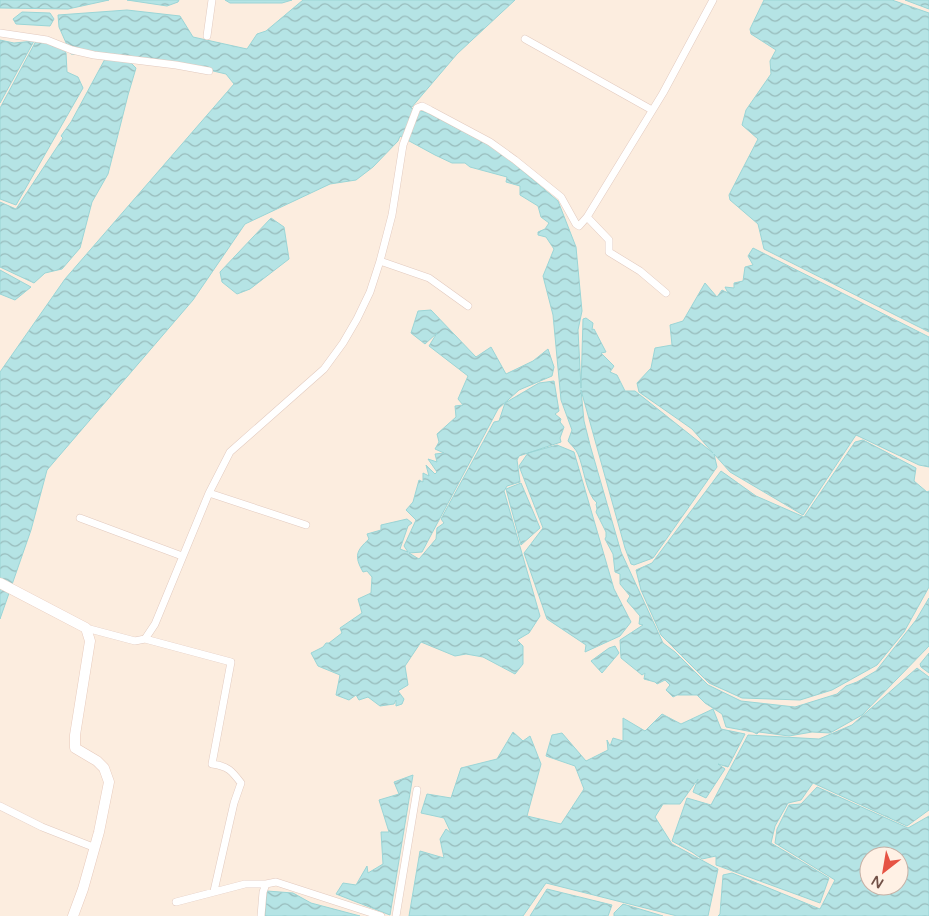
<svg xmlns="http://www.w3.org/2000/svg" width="929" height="916" font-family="'Varela Round',sans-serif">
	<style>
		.water { fill: url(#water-waves); stroke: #9bd5d6; fill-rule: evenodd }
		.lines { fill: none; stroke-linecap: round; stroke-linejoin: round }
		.street-casing { stroke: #e2cabf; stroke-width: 8 }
		.secondary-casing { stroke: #e7cabc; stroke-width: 11 }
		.street { stroke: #fff; stroke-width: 7 }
		.secondary { stroke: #fff; stroke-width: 10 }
	</style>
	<defs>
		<pattern id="water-waves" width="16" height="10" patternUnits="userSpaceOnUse" patternTransform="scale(1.25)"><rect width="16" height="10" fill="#b5e4e5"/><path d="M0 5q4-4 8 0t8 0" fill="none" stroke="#98bbbb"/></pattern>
	</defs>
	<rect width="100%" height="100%" fill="#fceddf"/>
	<path class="water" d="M0,0H109L68,9L0,8Z
		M127,0H179L178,2L167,6Z
		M225,0H292L282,3H230Z
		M303,0H515L457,54L411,108L428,113L498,150L558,201L576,247L582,311L578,330L581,388L583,319L586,318L593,323L592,330L594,329L606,352L601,353L614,366L610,372L617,375L625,391H635L713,453L692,429L639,392L637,383L651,368L655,348L672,345L670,325L683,321L705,283L717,297L722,290L728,293L725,287L734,288V283L743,281L745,267L753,265L748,256L753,248L929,337V467L919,465L856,435L803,515L730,472L714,454L717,467L653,558L634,565L631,564L625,548L581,390L584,421L590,445L621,552L663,643L675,652L708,685L741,701L795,707L837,694L846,686L857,682L876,671L916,620L929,598V646L862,715L830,733L812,732L789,736L759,732L757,734L753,732L726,727L722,714L705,703L697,695H677L673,697L666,690L670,685L665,680L657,684L655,682L644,679L645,673L642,675L621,658L620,640L643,625L639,624L640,616L627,601L630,596L620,584V574L615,572L613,554L605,539L606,537V532L596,512L597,509L596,504L597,503C586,494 584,468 578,454C576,449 571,445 568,441L572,430L561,400L553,315L543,276L554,249L546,237L538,235V232L545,229L549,223L541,217L538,206L520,195V186L506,182L507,177L470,167L465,163H452L435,155L400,136L398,141L373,167L356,180L330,184L245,224L193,300L47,470L31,530L0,619V372L65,279L234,84L226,74L175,62L71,54L59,27L58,15L127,10L180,16L193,37L247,49L257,34L266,31Z
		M764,0H892L929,13V332L764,249L758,224L730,200L729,195L758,139L742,125L746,110L771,74L770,61L776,50L751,34L750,29Z
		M905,0H929V9Z
		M22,12L50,13L54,19L50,26L16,24L13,19Z
		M0,40L14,43L34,41L0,103Z
		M36,41L61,45L66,53L67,72L78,77L83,88L16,205L0,199V108Z
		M105,59L128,60L136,68L128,95L108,174L92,202L80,248L62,269L45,273L34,283L0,267V202L16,209L63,138L61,136L71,122Z
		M271,218L284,227L289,259L250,289L237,294L222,282L220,272Z
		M0,270L31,287L15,300L0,294Z
		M431,310L476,357L491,347L506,374L533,361L548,349L554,367L552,376L519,390L498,409L422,552L409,553L419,559L436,539L437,528L444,523L441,519L494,422L499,421L505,403L539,383L554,381L559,411L555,414L561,419L560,422L564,427L560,438L561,442L519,456L517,460L520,482L507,486L504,491L540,616L529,633L517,640L523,646V664L515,674L483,657L466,654L455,656L421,642L405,666L408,685L398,691L404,699L402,704L396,706V700L394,704L380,706L368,697L359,700L356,695L349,700L336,695L340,675L318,666L311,653L323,647L326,643H329L342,633L340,628L362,613L358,599L371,593L372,577L367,571L363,572C354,556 356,551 369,539L367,534L381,530V525L407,519L412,523L408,526L400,549L408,552L404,546L416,520L406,510L413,502L419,480L423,482V473L429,476L426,465L435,474L437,472L428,459L437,462L435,454L444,453L435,449L439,442L437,434L456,417L455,406L463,405L458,399L468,376L429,346L437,333L425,344L411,333L418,311Z
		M863,440L916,468L914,481L927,492L929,491V587L904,632L877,665L832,690L800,700L742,698L709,683L661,635L641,590L636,570L652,563L721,471L756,496L804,517L855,442Z
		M557,445L574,452L614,589L631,622L620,636L585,652L586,645L547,619L524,553L543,528L519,466L528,453Z
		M521,483L540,528L521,545L506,489Z
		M615,646L619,653L602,673L591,661L609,648Z
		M929,653V673L921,667L920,664Z
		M917,668L929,677V810L907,826L813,783L801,800L788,803L775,826L771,843L829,878L820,903L716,865V856L702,859L692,852L672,841L687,798L711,805L748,735L819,739L852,725Z
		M713,709L721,729L745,734L728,767L718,764L725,769L706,798L693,792L698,779L680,804H663L655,817L672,844L718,869L708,916H677L546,883L523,916H409L420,851L444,858L440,839L446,829L451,833L444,818L421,813L427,794L451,798L461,768L497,759L513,732L523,741L530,736L541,764L527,816L561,824L584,789L575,766L546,756L552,735L562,733L586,761L608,750L607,740L610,746L613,738L623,741V718L645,731L662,714L681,724Z
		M413,775L390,915L336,894L343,883L356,885L367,866L368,873L383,864L381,832H389L379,800L399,794L394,782Z
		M817,787L908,828L929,816V916H718L720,914L723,875L732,873L820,909L835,880L775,843L777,829L789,805L801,804ZM869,856H899V886H869Z
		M547,889L612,905L608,916H530Z
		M267,891L293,893L311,903L360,916H265Z
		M623,904L663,916H614V913Z"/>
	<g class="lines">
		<g class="street-casing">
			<path id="street" d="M0,33L47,40L72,50L94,55L176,65L209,71
				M207,36L212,0
				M525,39L652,110
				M587,217L609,240V252L640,271L666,293
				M380,261L429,278L468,306
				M209,493L306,525
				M80,518L182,556
				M86,628L135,641L145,639L155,624L209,493L230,452L324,369L343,343L357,319L370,292L380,261L392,215L403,145L417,108L422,106L430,110L490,142L515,160L561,197L576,224L579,226L587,217L663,93L713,0
				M145,639L231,662L212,764C228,766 232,771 241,783L234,803L214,891
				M0,806L42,827L93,847
				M176,902L245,884H266
				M261,916L263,892L266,884L276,882L381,916
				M396,916L417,790"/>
		</g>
		<g class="secondary-casing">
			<path id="secondary" d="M0,583L86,628L90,641L75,735V748L97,761L104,768L109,782L99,832L83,889L73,916"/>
		</g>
		<use href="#street" class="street"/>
		<use href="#secondary" class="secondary"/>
	</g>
	<g transform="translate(884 871) rotate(211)"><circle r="24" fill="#fff1e5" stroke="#c7b1a6"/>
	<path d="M0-4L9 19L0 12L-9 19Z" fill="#e65344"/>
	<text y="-8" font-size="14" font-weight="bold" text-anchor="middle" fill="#725147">N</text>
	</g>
</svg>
